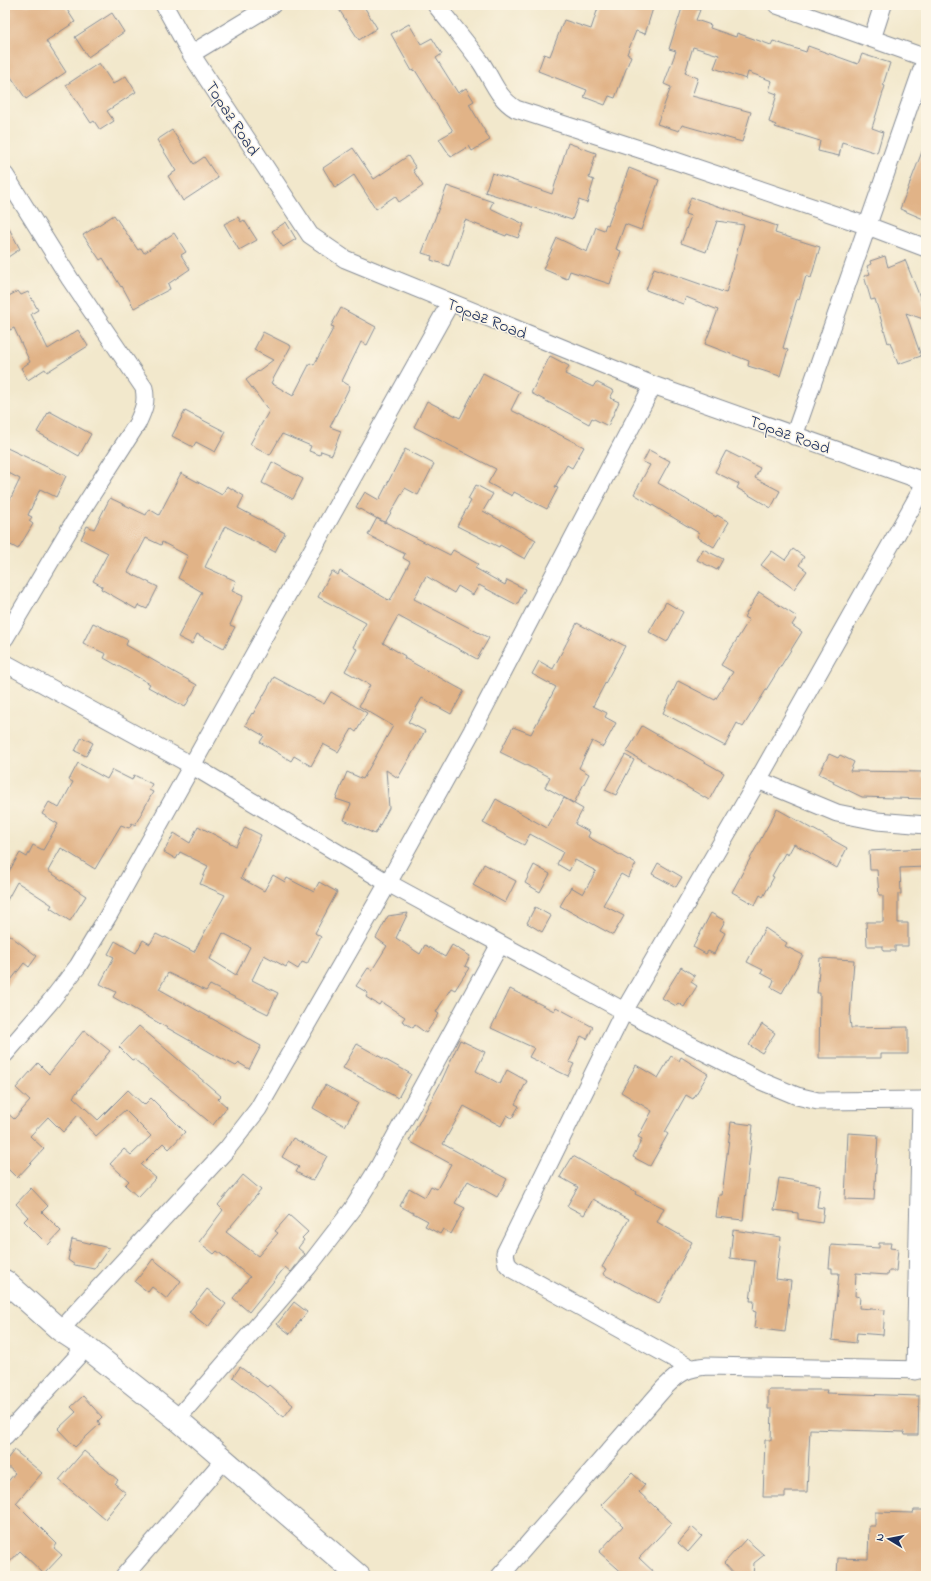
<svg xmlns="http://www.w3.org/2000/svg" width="931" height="1581" font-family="'Indie Flower',sans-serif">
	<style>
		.building { fill: #e1b387; fill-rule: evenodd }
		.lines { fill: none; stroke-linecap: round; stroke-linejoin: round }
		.street-casing { stroke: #868c95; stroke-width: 19 }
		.secondary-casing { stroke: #868c95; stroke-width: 24 }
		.street { stroke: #fff; stroke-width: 17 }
		.secondary { stroke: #fff; stroke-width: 22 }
		.labels { text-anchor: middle; stroke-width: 3; stroke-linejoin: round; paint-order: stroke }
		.street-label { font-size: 17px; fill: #1b2f5e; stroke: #fcf5e5 }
	</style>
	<rect width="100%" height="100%" fill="#fcf5e5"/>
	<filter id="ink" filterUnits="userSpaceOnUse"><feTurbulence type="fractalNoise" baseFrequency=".025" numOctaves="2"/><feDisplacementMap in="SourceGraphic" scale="8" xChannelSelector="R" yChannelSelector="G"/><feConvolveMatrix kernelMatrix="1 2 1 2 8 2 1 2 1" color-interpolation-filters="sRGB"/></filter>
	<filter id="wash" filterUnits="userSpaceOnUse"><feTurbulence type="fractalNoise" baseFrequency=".012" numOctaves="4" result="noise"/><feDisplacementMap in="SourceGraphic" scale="16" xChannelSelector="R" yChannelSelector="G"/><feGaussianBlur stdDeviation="0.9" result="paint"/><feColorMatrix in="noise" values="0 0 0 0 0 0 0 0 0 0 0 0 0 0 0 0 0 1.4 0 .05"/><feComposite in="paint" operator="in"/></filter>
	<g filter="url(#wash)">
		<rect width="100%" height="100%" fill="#f2e8cc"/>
		<g id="blocks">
			<path class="building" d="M5,5H64L75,22L46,41L66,72L26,99L5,68Z
				M336,5H363L377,28L359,40Z
				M599,5H654L645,34L636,31L627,54L631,56L615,98L609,96L605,105L584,97L587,90L538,71L544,54L550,56L564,20L591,29Z
				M683,5L700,10L696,20L711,25L710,28L736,37L737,33L771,45L773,41L806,52L808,46L858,64L862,54L890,63L883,85L885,86L872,128L883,132L877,153L842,142L839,156L818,151L820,141L775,127L776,125L769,122L777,94L769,91L772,81L748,72L746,79L714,68L719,55L693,47L685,73L698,78L692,96L751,112L742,142L682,125L679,131L657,124L671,87L664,84L676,51L669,49Z
				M112,13L124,32L88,57L75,37Z
				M409,24L421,44L432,38L442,54L436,58L458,93L466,88L474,101L469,104L490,140L472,151L469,146L451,157L439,139L453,131L415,70L412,71L391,34Z
				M99,63L113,84L126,76L136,92L107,111L114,121L100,130L94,121L91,123L66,85Z
				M172,130L194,164L204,157L218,178L183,201L168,176L176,171L157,140Z
				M568,143L596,153L589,178L594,180L587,203L579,200L572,220L485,192L492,173L552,194Z
				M925,144L926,145V220L900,209Z
				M353,148L374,179L408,156L416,168L413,170L423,186L399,202L395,196L376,209L354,175L335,188L323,168Z
				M629,168L659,180L641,230L625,224L616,249L621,251L610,284L570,271L567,279L543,269L557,238L587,252L596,227L604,230L606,224L608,225Z
				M447,186L493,202L490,208L524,224L518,238L507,234L506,236L465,220L449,266L431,260L432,256L422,253Z
				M691,197L777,226L775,233L820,247L811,278L806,276L799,300L797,299L783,348L788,350L780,376L748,366L749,361L705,344L718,310L686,297L683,304L646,290L654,268L726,293L744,225L717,221L706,252L681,243L691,216L685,214Z
				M114,215L138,250L141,248L144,253L174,233L186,252L181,255L190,269L168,284L170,289L134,308L122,286L121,287L103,258L100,260L83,235Z
				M238,217L241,222L244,220L257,240L239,250L224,224Z
				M5,221L20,249L5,259Z
				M286,222L296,239L283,247L272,231Z
				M885,256L888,267L905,260L926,312V320L906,313L921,356L898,364L890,342L888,343L875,299L871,300L864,276L870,274L867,266L871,264L870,261Z
				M18,291L21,295L28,292L38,310L31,314L48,349L78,330L88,346L47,372L45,369L28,380L21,368L30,362L14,328L10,330L5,321V298Z
				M341,308L376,327L367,345L361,342L342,381L350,386L330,427L341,431L332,455L321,451L320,455L309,451L311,446L282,434L270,455L250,444L269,411L246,380L273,360L254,350L263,332L291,346L271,383L293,396L310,363L314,365L334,327L331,326Z
				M550,356L569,366L565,374L593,387L596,382L614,391L610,398L619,402L608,426L592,418L589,424L531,393Z
				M483,373L520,392L511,410L584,447L572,468L567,465L555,487L558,488L547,509L514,492L512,496L488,483L496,469L414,427L427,401L460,418Z
				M49,411L91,434L79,456L37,432Z
				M185,411L226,432L215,452L196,442L193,447L172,436Z
				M5,447L66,476L56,497L40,489L28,515L32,517L29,521L33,524L18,549L5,542V510L20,479L5,471Z
				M405,449L434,464L418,495L405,488L385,523L356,507L365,492L379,500Z
				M649,450L670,461L658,483L716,517L717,515L729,522L714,547L697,537L699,533L634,494L650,465L643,462Z
				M726,451L760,468L755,478L780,491L771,508L737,488L739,484L715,472Z
				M272,462L303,479L293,499L262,483Z
				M181,473L222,495L227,486L244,496L238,508L285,533L275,552L225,526L205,567L236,581L232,591L243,596L230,625L235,627L224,648L197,634L192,644L178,637L202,592L178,578L188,556L162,542L161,545L146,538L128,572L158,587L147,609L138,605L136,609L101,589L102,586L93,581L108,553L81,539L87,526L94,529L110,498L146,515L149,509L159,515Z
				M476,485L493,494L483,511L536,540L525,559L500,545L499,547L457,526L471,501L468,499Z
				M377,518L450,555L453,550L478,564L475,568L505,585L507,580L525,589L517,605L479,585L473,595L458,586L454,593L426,576L414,599L489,638L477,659L398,616L383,643L405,656L404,658L464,691L451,714L422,698L408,722L425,731L398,778L386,770L389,808L375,834L344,820L351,804L336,799L347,772L363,779L393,726L359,706L370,685L345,671L357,649L353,647L366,623L318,597L332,571L338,575L340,571L390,601L410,562L403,558L405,554L368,535Z
				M703,549L723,559L717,570L697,560Z
				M793,549L804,557L799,565L807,571L794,589L761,565L772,551L785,560Z
				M759,592L797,617L792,625L802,632L743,727L737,723L725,746L663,713L678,681L715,700L733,672L721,665L749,620L744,617Z
				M666,602L683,612L667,642L649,632Z
				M93,623L128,640L126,645L197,685L185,707L148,687L150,684L104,658L106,654L83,643Z
				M577,623L611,641L612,639L625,646L593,706L607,713L605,717L616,723L603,747L592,741L579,768L589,774L574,803L545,787L550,777L500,752L513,727L531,734L556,687L532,674L539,661L553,669Z
				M274,677L324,704L331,692L367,713L356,732L352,729L338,752L323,744L311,766L294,756L291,761L260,742L264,736L245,725L252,713L253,714Z
				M642,726L724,773L709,800L627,752Z
				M82,737L93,743L86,756L75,751Z
				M829,754L838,758L840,755L854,762L850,771L923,772V777H926V799L862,797L833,783L834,781L819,774Z
				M625,755L634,760L616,795L605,790Z
				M78,763L107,779L112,770L132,780L134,775L152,784L149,790L153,792L135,825L132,823L129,828L121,825L95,869L61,848L48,871L86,896L70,921L50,908L52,905L17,882L5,904V878L20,853L27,857L33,845L43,850L58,824L42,814L49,802L59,808L73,782L69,780Z
				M564,798L583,809L575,824L590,832L588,837L636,864L628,878L621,874L603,905L624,916L613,935L560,906L571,887L583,894L596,871L575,860L569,871L557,864L563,852L530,834L524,845L483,823L496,799L547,828Z
				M777,809L847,848L837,868L794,844L788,855L785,853L772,876L774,877L763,897L760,895L755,905L732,892Z
				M198,826L236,846L245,827L261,835L241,878L264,891L273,875L285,882L287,878L314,892L319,882L337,892L315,933L321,937L307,964L302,962L298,969L288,963L286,967L264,955L252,980L278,993L268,1014L210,985L206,991L168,973L159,989L261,1046L249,1069L239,1063L236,1066L215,1055L113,997L116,992L100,984L114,957L108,954L115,941L136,953L143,940L150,944L156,934L164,938L165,937L194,952L225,895L200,884L208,866L180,852L176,859L164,852L174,833L190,843ZM223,933L250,947L236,975L210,959Z
				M926,848V867L900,868L901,894H898V923H908V946H895V951H883V946H867L866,922H883V895H879L877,870H870L869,851Z
				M658,863L682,877L676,887L652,874Z
				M484,864L516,881L505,903L473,885Z
				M534,865L550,874L540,892L525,883Z
				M535,907L551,916L542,932L527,923Z
				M408,913L396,938L420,954L425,945L445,957L452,945L470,956L465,966L469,968L455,990L451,988L436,1012L439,1014L426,1033L415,1025L413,1028L402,1021L405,1017L381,1002L379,1005L366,997L368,993L356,986L368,968L372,970L387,946L376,938L388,916Z
				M711,913L725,921L720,930L725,933L714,954L708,951L706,954L693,947Z
				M765,928L787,943L785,946L803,955L782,993L771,987L774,980L761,973L763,970L747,962Z
				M5,932L37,956L29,967L24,963L5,988Z
				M820,958L854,960L850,1018L851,1028L908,1027V1054H881V1058H819L820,993H817Z
				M681,967L695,976L691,982L697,986L684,1007L678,1003L676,1006L662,998Z
				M510,989L554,1011L556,1007L593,1027L587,1039L581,1036L569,1062L574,1064L568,1076L529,1057L534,1048L491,1028Z
				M762,1024L775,1033L762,1053L749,1045Z
				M139,1026L221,1096L218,1099L227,1107L213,1125L134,1059L132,1060L119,1047Z
				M84,1030L110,1051L73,1097L98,1120L128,1090L144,1105L151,1098L185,1132L169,1149L163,1143L141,1165L156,1178L138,1197L125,1185L129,1181L110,1164L124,1149L131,1155L151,1136L125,1110L96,1136L78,1115L63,1132L48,1117L30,1136L44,1149L17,1178L5,1166V1111L14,1119L30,1101L16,1088L38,1063L49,1074Z
				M460,1040L485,1052L476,1071L500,1084L507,1070L527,1081L515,1104L519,1106L512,1118L507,1115L501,1126L464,1106L443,1144L507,1179L497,1197L468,1181L455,1203L465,1208L451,1234L443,1229L440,1234L425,1226L428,1221L400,1206L409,1188L425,1197L431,1186L437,1189L451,1164L409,1141L441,1082Z
				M357,1044L411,1074L398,1098L343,1068Z
				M671,1056L679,1061L681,1057L708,1074L693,1099L686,1095L665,1132L668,1134L650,1166L633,1157L642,1139L638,1137L652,1111L621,1092L636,1065L658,1078Z
				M325,1085L358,1103L345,1126L313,1108Z
				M731,1122L753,1125L743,1220L716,1217L719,1195H722Z
				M848,1133L878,1135L874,1200L845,1199Z
				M293,1138L327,1156L313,1181L296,1172L299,1167L282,1157Z
				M573,1156L636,1192L635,1194L664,1208L657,1222L692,1242L659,1303L603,1274L606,1269L602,1267L629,1219L593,1199L584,1215L567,1206L578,1187L560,1177Z
				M243,1175L261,1190L226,1232L258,1256L278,1233L275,1231L289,1215L308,1232L302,1238L304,1240L298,1248L305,1254L291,1272L285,1267L249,1312L233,1298L250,1277L217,1251L214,1254L199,1242L223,1210L218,1205Z
				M779,1178L820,1185L817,1207L824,1208L822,1223L798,1219V1213L774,1210Z
				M31,1188L48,1206L42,1212L61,1231L48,1245L24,1221L28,1217L16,1204Z
				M733,1230L781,1237L776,1279L791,1281L785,1332L754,1328L756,1312L753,1311L754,1301H750L755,1261L730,1258Z
				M72,1239L109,1248L94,1269L75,1265L68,1260Z
				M879,1243H891L890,1248L898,1249L896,1271H889L888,1275L856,1273L855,1296L860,1297L859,1308L885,1310L883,1335L857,1333L856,1343L832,1340L839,1273H832V1268H829L831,1245L879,1248Z
				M153,1259L181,1281L167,1299L152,1287L148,1292L135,1282Z
				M207,1289L226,1304L208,1327L189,1312Z
				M294,1302L307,1312L290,1334L277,1324Z
				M240,1367L267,1387L269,1385L293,1405L284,1417L233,1377Z
				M768,1390H827L826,1393L919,1396L918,1435H905L904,1432L810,1429L807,1492H785V1497H763L765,1440H771L772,1409H768Z
				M83,1396L102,1417L98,1421L100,1424L75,1447L58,1429L76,1412L71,1407Z
				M14,1450L42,1473L16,1503L57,1544L54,1548L62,1555L44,1574L20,1551L5,1567V1485L15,1473L5,1464V1462Z
				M84,1451L118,1480L115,1484L126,1493L105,1519L59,1480Z
				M632,1473L645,1485L639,1492L672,1523L639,1558L658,1576H626L599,1552L623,1526L601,1505Z
				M914,1510H926V1576H837L838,1558L868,1559L869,1526H875V1512L913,1513Z
				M692,1527L702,1536L688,1552L678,1543Z
				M746,1539L764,1555L754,1563L753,1576H736L724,1563Z"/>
		</g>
	</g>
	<g filter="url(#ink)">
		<use href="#blocks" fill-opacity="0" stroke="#868c95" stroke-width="1"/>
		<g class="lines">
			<g class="street-casing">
				<path id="street" d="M164,5L191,54L310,235L345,259L653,385L926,482
					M436,5C451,24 466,42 480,61C492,78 497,98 516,109L670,159L868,226L926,248
					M777,5L926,58
					M872,39L883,5
					M191,54L272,5
					M5,175L70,279L144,388C147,403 143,411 137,424L69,530L5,638
					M794,436L926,58
					M5,663L193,766L388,883L624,1011L761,1081L797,1096L818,1101L926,1100
					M758,780L837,813L877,821L926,825
					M5,1054L50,1002L78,966L108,916L450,303
					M60,1330L227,1149L258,1109L388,883L472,731L653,385
					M691,1368L512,1269L507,1264L505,1253L624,1011L758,780L926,482
					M915,1371L921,1100
					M177,1419L308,1267L352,1210L378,1168L500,944
					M5,1436L86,1347
					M124,1576L224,1460
					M500,1576L664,1388C679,1373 686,1368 707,1366L926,1370"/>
			</g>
			<g class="secondary-casing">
				<path id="secondary" d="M5,1281L60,1330L86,1347L177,1419L359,1576"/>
			</g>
			<use href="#street" class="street"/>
			<use href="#secondary" class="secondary"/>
		</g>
	</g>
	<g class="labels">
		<g class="street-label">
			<text transform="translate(233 118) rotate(57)" y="6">Topaz Road</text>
			<text transform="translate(487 318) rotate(22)" y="6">Topaz Road</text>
			<text transform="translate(790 434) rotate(20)" y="6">Topaz Road</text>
		</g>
	</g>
	<rect width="931" height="1581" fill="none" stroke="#fcf5e5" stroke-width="20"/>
	<g transform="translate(889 1539) rotate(280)" stroke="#fcf5e5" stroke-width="3" paint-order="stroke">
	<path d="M0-3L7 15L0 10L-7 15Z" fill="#1b2f5e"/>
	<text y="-6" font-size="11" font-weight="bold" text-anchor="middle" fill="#1b2f5e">N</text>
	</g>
</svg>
